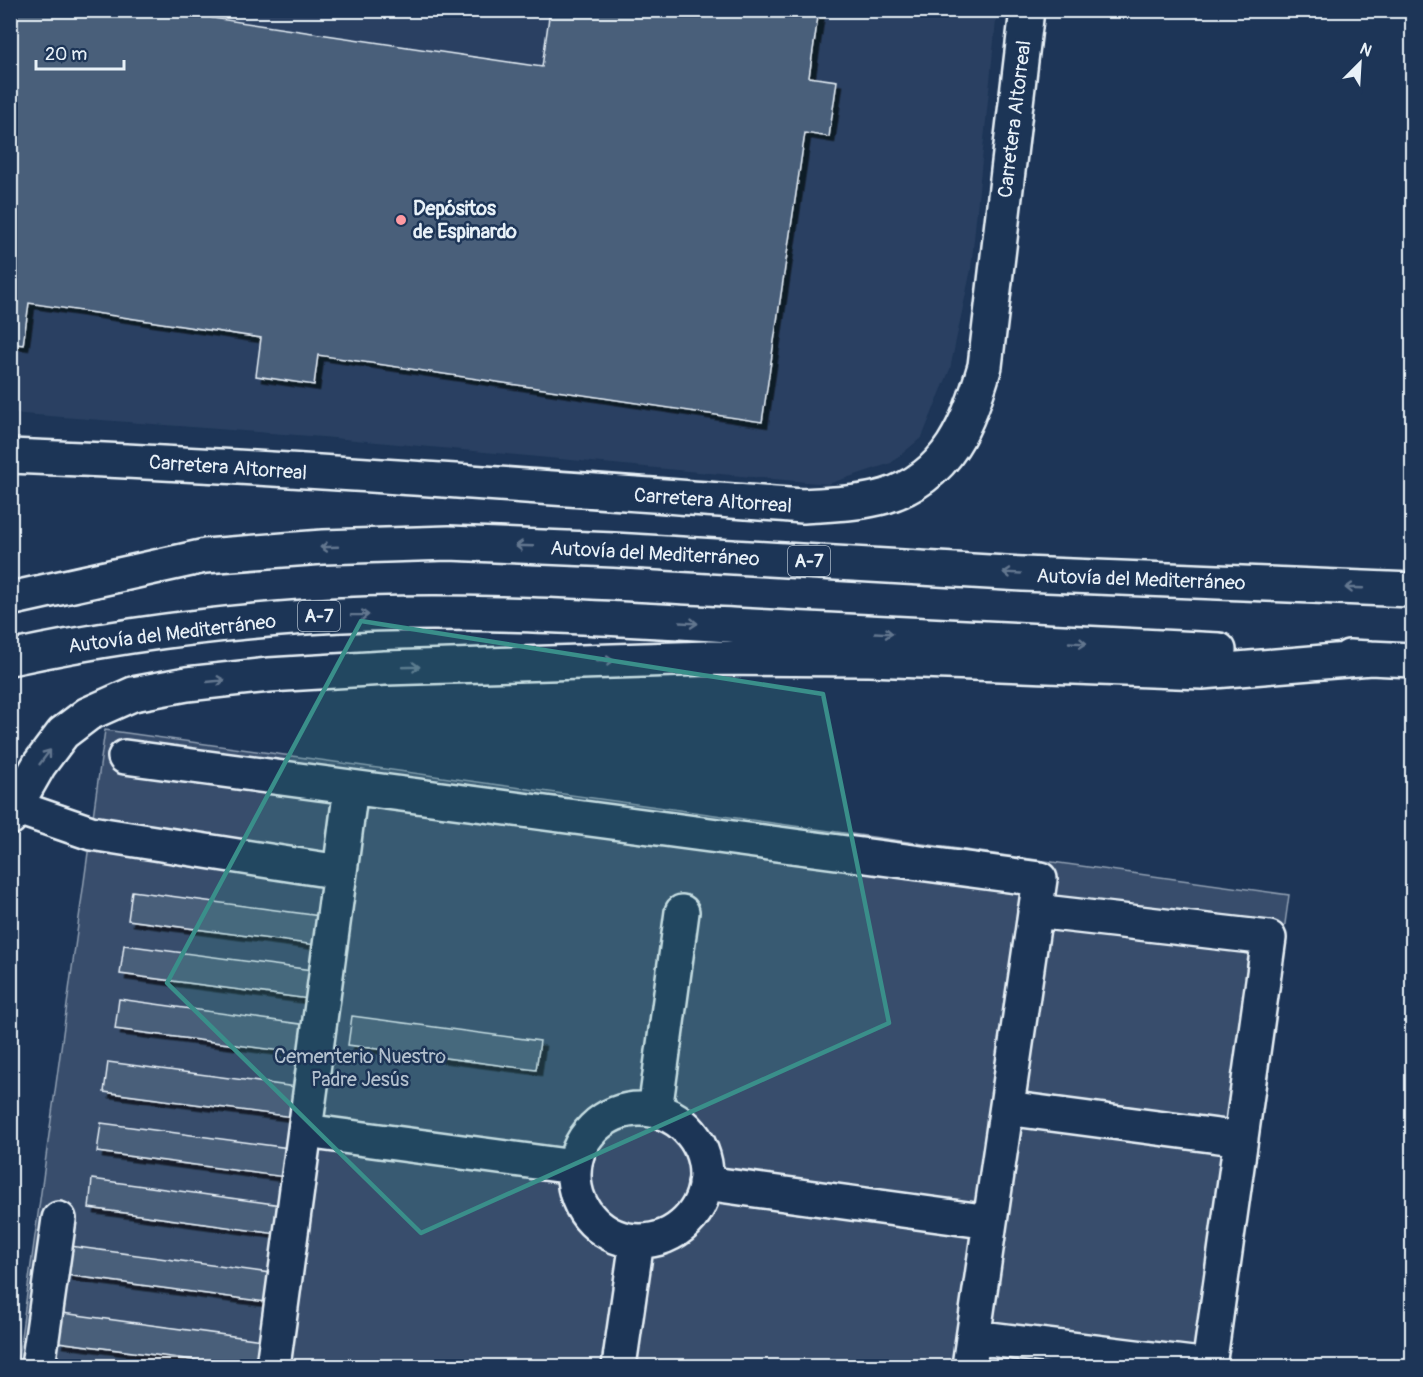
<svg xmlns="http://www.w3.org/2000/svg" width="1423" height="1377" font-family="Pangolin,sans-serif">
	<style>
		.built { fill: #2a4162 }
		.green { fill: #374d6c; stroke: #909fb2; stroke-width: 1.5 }
		.building { fill: #495e7a; stroke: #e8f1f8; stroke-width: 1.5; filter: url(#shadow) }
		.lines { fill: none; stroke-linecap: round; stroke-linejoin: round }
		.minor-casing { stroke: #e8f1f8; stroke-width: 38 }
		.highway-casing { stroke: #e8f1f8; stroke-width: 38 }
		.minor { stroke: #1d3557; stroke-width: 33 }
		.highway { stroke: #1d3557; stroke-width: 33 }
		.oneway { stroke: #64778f }
		.marked { fill: #3a8f8a; fill-opacity: 0.2; stroke: #3a8f8a; stroke-width: 4.5; stroke-linejoin: round }
		.poi-dot { fill: #ff9aa2; stroke: #1d3557; stroke-width: 2 }
		.labels { text-anchor: middle; stroke-width: 5; stroke-linejoin: round; paint-order: stroke }
		.shield { fill: #1d3557; stroke: #abb9c8; stroke-width: 1.5 }
		.shield-label { font-size: 18px; font-weight: bold; fill: #e8f1f8 }
		.street-label { font-size: 20px; fill: #e8f1f8; stroke: #1d3557 }
		.poi-label { font-size: 20px; font-weight: bold; fill: #e8f1f8; stroke: #1d3557; text-anchor: start }
		.park-label { font-size: 20px; fill: #b3c0ce; stroke: #1d3557 }
	</style>
	<defs>
		<filter id="shadow"><feDropShadow dx="5.5" dy="5.5" stdDeviation="0" flood-color="#0009"/></filter>
	</defs>
	<rect width="100%" height="100%" fill="#1d3557"/>
	<filter id="ink" filterUnits="userSpaceOnUse"><feTurbulence type="fractalNoise" baseFrequency=".0167" numOctaves="2"/><feDisplacementMap in="SourceGraphic" scale="12" xChannelSelector="R" yChannelSelector="G"/><feConvolveMatrix kernelMatrix="1 2 1 2 8 2 1 2 1" color-interpolation-filters="sRGB"/></filter>
	<g filter="url(#ink)">
		<path class="built" d="M10,11H997L971,269L950,369L922,437L891,463L828,484L323,437L11,413Z"/>
		<path class="green" d="M105,730L1289,895L1223,1366H17Z"/>
		<path class="building" d="M10,10H214L212,18L542,67L550,10H819L809,77L837,81L829,137L805,133L762,422L318,355L314,385L256,376L261,338L29,303L23,345L10,343Z
			M132,891L320,916L316,945L128,920Z
			M124,945L312,970L309,999L120,974Z
			M119,999L307,1025L304,1054L115,1029Z
			M352,1016L540,1041L536,1070L348,1045Z
			M108,1062L296,1087L293,1117L104,1092Z
			M101,1123L289,1148L285,1177L97,1152Z
			M92,1179L281,1205L277,1234L89,1208Z
			M70,1246L270,1273L266,1302L66,1275Z
			M62,1313L262,1340L258,1366H238L58,1342Z"/>
		<g class="lines">
			<g class="minor-casing">
				<path id="minor" d="M10,456C275,466 539,487 803,506C830,504 859,504 886,496C949,476 968,424 985,366L1027,10
					M125,757L1040,879L969,1366
					M10,818L15,807L91,833L340,872L351,787
					M1035,911L1269,938L1209,1366
					M1007,1108L1241,1139
					M574 1175a66 66 0 1 1 132 0a66 66 0 1 1-132 0Z
					M655,1111L682,912
					M305,1131L574,1167
					M705,1183L990,1222
					M974,1337L1209,1366
					M38,1366L59,1219
					M273,1366L340,872
					M619,1366L637,1241"/>
			</g>
			<g class="highway-casing">
				<path id="highway" d="M10,599L205,556L323,547L449,543L614,550L1023,574L1412,590
					M1349,657L1412,660
					M10,658C108,637 206,624 306,617C454,607 603,618 751,626C907,634 1063,642 1219,650
					M15,807L39,765L63,733L88,714L133,694L187,684L269,675L385,668L709,658L869,659L1202,672L1371,658"/>
			</g>
			<use href="#minor" class="minor"/>
			<use href="#highway" class="highway"/>
		</g>
		<defs><path id="oneway-shaft" d="M-6 0H5M1.5-3L5.5 0L1.5 3" fill="none" stroke-width="1.6" stroke-linecap="round" stroke-linejoin="round" transform="scale(1.5)"/></defs>
		<g class="oneway">
			<use href="#oneway-shaft" transform="translate(524 546) rotate(-178)"/>
			<use href="#oneway-shaft" transform="translate(329 547) rotate(178)"/>
			<use href="#oneway-shaft" transform="translate(1012 573) rotate(-177)"/>
			<use href="#oneway-shaft" transform="translate(1354 588) rotate(-178)"/>
			<use href="#oneway-shaft" transform="translate(360 615) rotate(-1)"/>
			<use href="#oneway-shaft" transform="translate(689 623) rotate(3)"/>
			<use href="#oneway-shaft" transform="translate(884 633) rotate(3)"/>
			<use href="#oneway-shaft" transform="translate(1078 643) rotate(3)"/>
			<use href="#oneway-shaft" transform="translate(605 661) rotate(-2)"/>
			<use href="#oneway-shaft" transform="translate(411 667) rotate(-2)"/>
			<use href="#oneway-shaft" transform="translate(216 681) rotate(-6)"/>
			<use href="#oneway-shaft" transform="translate(45 757) rotate(-53)"/>
		</g>
	</g>
	<path class="marked" d="M361,621L823,694L889,1023L421,1233L167,983Z"/>
	<circle class="poi-dot" cx="401" cy="220" r="6"/>
	<g class="labels">
		<g class="shield">
			<rect x="788" y="546" width="42" height="30" rx="4.5"/>
			<rect x="298" y="601" width="42" height="30" rx="4.5"/>
		</g>
		<g class="shield-label">
			<text x="809" y="567">A-7</text>
			<text x="319" y="622">A-7</text>
		</g>
		<g class="street-label">
			<text transform="translate(1014 119) rotate(-83)" y="7">Carretera Altorreal</text>
			<text transform="translate(228 467) rotate(4)" y="7">Carretera Altorreal</text>
			<text transform="translate(713 500) rotate(4)" y="7">Carretera Altorreal</text>
			<text transform="translate(655 553) rotate(3)" y="7">Autovía del Mediterráneo</text>
			<text transform="translate(1141 579) rotate(2)" y="7">Autovía del Mediterráneo</text>
			<text transform="translate(172 633) rotate(-7)" y="7">Autovía del Mediterráneo</text>
		</g>
		<g class="poi-label">
			<text x="413" y="215">Depósitos<tspan x="413" dy="23">de Espinardo</tspan></text>
		</g>
		<g class="park-label">
			<text x="360" y="1063">Cementerio Nuestro<tspan x="360" dy="23">Padre Jesús</tspan></text>
		</g>
	</g>
	<rect width="1423" height="1377" fill="none" stroke="#1d3557" stroke-width="36"/>
	<rect x="18" y="18" width="1387" height="1341" fill="none" stroke="#e8f1f8" stroke-width="2" filter="url(#ink)"/>
	<g transform="translate(1360 63) rotate(24)" stroke="#1d3557" stroke-width="4.5" paint-order="stroke">
	<path d="M0-4.5L10 22L0 15L-10 22Z" fill="#e8f1f8"/>
	<text y="-9" font-size="16" font-weight="bold" text-anchor="middle" fill="#e8f1f8">N</text>
	</g>
	<path d="M36 60v9h88v-9" fill="none" stroke="#e8f1f8" stroke-width="3"/>
	<text x="45" y="60" font-size="18" fill="#e8f1f8" stroke="#1d3557" stroke-width="4.5" paint-order="stroke">20 m</text>
</svg>
